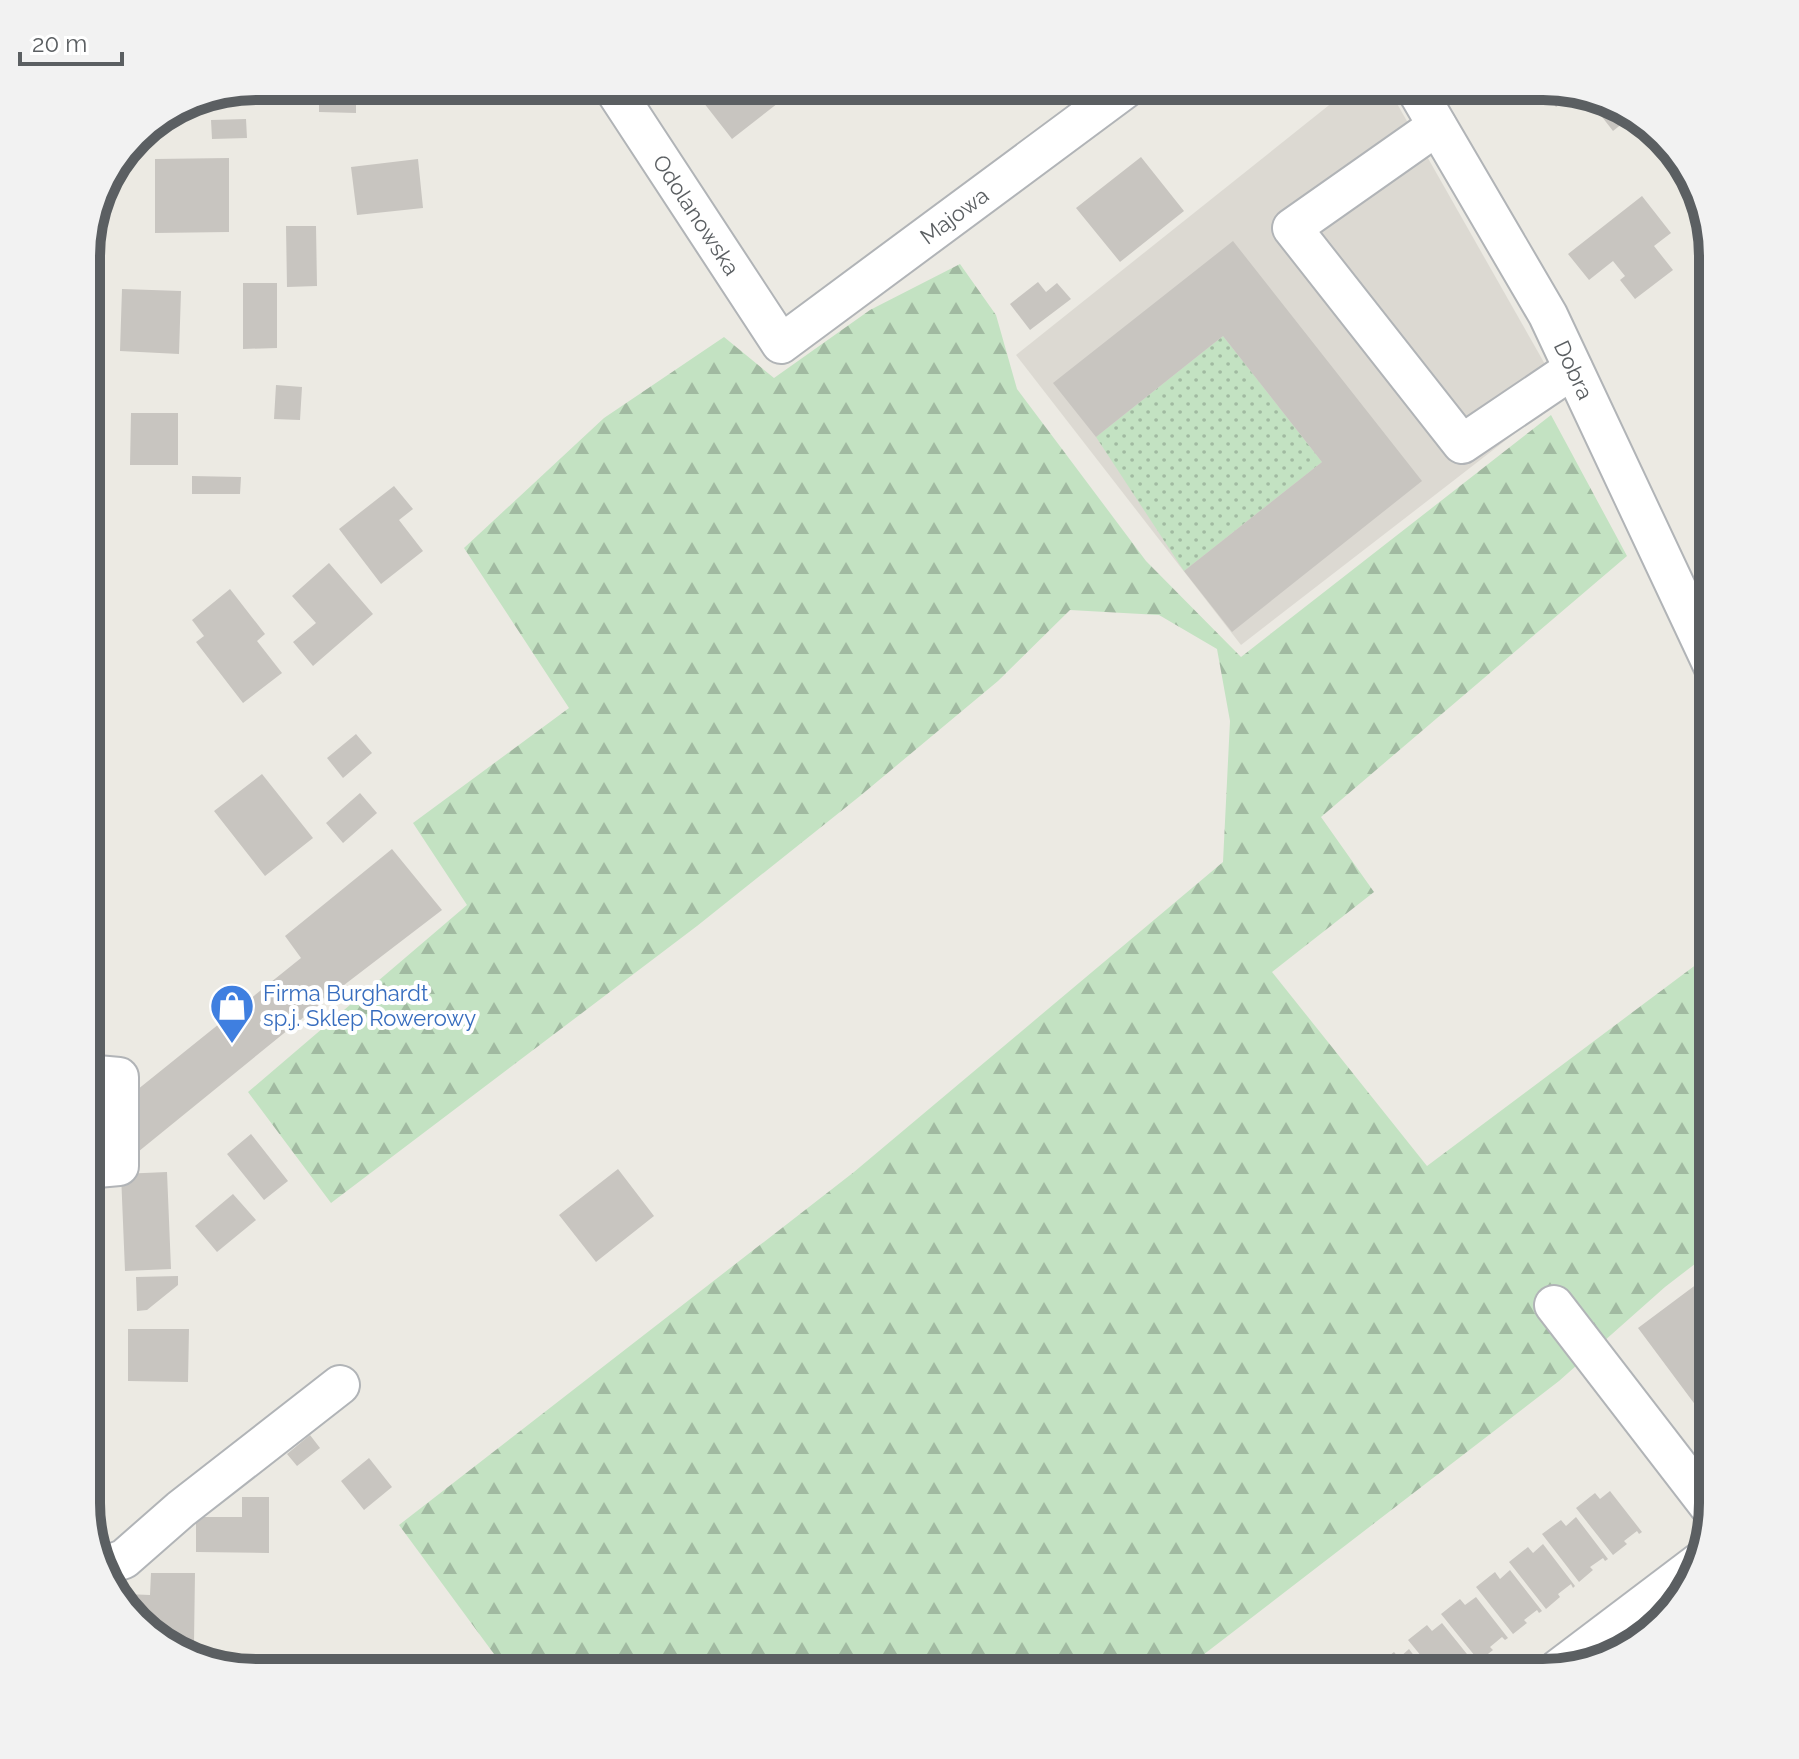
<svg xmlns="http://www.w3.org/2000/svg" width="1799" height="1759" font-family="Raleway,sans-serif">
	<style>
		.education { fill: #dcd9d2 }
		.grass { fill: url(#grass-dots) }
		.forest { fill: url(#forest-firs) }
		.building { fill: #c8c5c0 }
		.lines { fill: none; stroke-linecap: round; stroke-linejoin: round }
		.minor-casing { stroke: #b1b4b7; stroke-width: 42 }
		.minor { stroke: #fff; stroke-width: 38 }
		.labels { text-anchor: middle; stroke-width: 8; stroke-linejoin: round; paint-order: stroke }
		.street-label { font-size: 22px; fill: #5b5f62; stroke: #fff }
		.shop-label { font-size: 22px; fill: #366cbe; stroke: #fff; text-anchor: start }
		.rim { fill: none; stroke: #5b5f62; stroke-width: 10 }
	</style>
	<defs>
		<pattern id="grass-dots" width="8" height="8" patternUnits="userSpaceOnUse" patternTransform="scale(2)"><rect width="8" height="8" fill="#c3e2c2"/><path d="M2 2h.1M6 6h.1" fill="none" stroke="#a1baa1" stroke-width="1.8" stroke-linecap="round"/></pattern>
		<pattern id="forest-firs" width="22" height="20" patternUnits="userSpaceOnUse" patternTransform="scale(2)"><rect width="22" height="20" fill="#c3e2c2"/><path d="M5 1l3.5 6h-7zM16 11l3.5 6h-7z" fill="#a1baa1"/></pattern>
	</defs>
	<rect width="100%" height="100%" fill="#eceae3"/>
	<path class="education" d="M1353,86H1387L1563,396L1241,645L1016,355Z"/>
	<path class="grass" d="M1223,336L1322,462L1184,571L1096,437Z"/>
	<path class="forest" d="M960,264L996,315L1017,389L1146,561L1241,657L1551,415L1627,556L1321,817L1374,892L1272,972L1427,1166L1713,952V1250L1665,1287L1559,1381L1203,1655H1058L907,1673H508L399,1525L854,1172L1223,862L1230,721L1217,649L1159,615L1070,610L998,681L860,796L697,926L331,1203L248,1092L467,905L413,823L569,708L464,548L604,418L724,337L774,378L870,310Z"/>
	<path class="building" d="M260,86H290V102H260Z
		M319,86H356V113L319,112Z
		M714,86H800L732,139L700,98Z
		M1540,86H1554L1576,92L1556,107Z
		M1585,95L1618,103L1633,115L1613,131Z
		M180,106V124H151Z
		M246,119L247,138L212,139L211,120Z
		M1141,157L1184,211L1120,262L1076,208Z
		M229,158V232L155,233V159Z
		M418,159L423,208L357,215L351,167Z
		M1642,196L1671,233L1654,246L1673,270L1635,299L1620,280L1625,276L1613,261L1589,280L1568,254Z
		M286,226H316L317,286L287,287Z
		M1233,241L1422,481L1232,632L1184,571L1322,462L1223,336L1096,437L1053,383Z
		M1038,282L1046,292L1057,283L1071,299L1030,330L1010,304Z
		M243,283H277V348L243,349Z
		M122,289L181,291L179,354L120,351Z
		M276,385L302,387L300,420L274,419Z
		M131,413H178V465H130Z
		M192,476L241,477L240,494H192Z
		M394,486L413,509L399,520L423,551L381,584L339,529Z
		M329,563L373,614L313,666L293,642L316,623L292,596Z
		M230,589L265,634L257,641L282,673L243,703L196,642L204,636L192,620Z
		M356,734L372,753L343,778L327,758Z
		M262,774L313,838L265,876L214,811Z
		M360,793L377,813L343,843L326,823Z
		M392,849L442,910L331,995L133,1156L132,1094L301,958L285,936Z
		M251,1134L288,1181L264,1200L227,1154Z
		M618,1169L654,1216L596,1262L559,1215Z
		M167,1172L171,1269L125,1271L121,1174Z
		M233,1194L256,1220L217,1252L195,1226Z
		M1713,1272V1424L1711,1426L1638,1328Z
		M178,1276V1285L147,1310L137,1311L136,1277Z
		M128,1329H189L188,1382L128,1381Z
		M310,1435L320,1448L297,1466L287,1454Z
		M369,1458L392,1487L364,1510L341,1481Z
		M1610,1491L1642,1532L1639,1534L1637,1531L1624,1541L1627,1544L1613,1555L1576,1508L1595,1493L1600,1499Z
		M242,1497H269V1553L196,1552V1517H242Z
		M1576,1517L1608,1559L1605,1561L1603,1558L1590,1567L1593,1570L1579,1582L1542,1534L1561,1520L1566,1526Z
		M1543,1544L1575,1586L1573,1588L1571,1584L1558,1594L1560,1597L1546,1609L1509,1562L1528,1547L1533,1553Z
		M1510,1570L1542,1611L1539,1613L1537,1610L1524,1620L1527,1623L1513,1634L1476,1587L1495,1572L1500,1579Z
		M151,1573H195L194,1642L164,1641L150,1631V1622L137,1621L128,1615L126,1611V1594L150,1595Z
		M1476,1597L1508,1638L1505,1640L1502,1637L1490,1647L1493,1650L1479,1661L1441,1614L1460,1599L1465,1605Z
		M1442,1623L1475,1664L1472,1666L1470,1663L1457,1673H1435L1408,1640L1427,1625L1432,1631Z
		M1409,1649L1427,1673H1380L1375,1667L1394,1652L1399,1658Z
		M467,1660L477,1673H450Z
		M245,1662L247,1671L224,1667Z"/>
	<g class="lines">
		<g class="minor-casing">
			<g id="minor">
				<path id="s1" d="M612,86L781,344L1129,86"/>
				<path id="s2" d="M1414,86L1548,315L1713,666"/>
				<path d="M1437,126L1292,228L1462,444L1573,369"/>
				<path d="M86,1169L119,1166V1077L86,1074"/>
				<path d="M1554,1305L1712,1510"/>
				<path d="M99,1568L124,1559L181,1509L340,1385"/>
				<path d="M1557,1670L1701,1561"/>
			</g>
		</g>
		<use href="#minor" class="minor"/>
	</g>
	<defs>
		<g id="shop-pin" transform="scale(2.3)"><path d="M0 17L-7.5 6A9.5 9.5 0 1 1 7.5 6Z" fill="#3f7fe0" stroke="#fff"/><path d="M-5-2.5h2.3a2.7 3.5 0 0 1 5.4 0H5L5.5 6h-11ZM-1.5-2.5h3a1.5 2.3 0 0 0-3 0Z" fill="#fff"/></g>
	</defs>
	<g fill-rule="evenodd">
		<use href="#shop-pin" x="232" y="1006"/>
	</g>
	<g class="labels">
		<g class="street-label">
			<text dy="8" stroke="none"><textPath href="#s1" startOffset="154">Odolanowska</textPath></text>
			<text dy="8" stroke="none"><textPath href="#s1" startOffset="524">Majowa</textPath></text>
			<text dy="8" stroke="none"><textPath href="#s2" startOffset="326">Dobra</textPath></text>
		</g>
		<g class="shop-label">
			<text x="263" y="1001">Firma Burghardt<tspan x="263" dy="25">sp.j. Sklep Rowerowy</tspan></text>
		</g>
	</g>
	<path d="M0 0H1799V1759H0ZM256 100H1543A156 156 0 0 1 1699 256V1503A156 156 0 0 1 1543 1659H256A156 156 0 0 1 100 1503V256A156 156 0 0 1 256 100Z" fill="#f2f2f2" fill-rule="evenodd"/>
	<path class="rim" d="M256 100H1543A156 156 0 0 1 1699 256V1503A156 156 0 0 1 1543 1659H256A156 156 0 0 1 100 1503V256A156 156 0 0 1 256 100Z"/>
	<path d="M20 52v12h102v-12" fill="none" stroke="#5b5f62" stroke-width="4"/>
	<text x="32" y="52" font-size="24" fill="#5b5f62" stroke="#ffffff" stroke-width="6" paint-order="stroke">20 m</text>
</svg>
